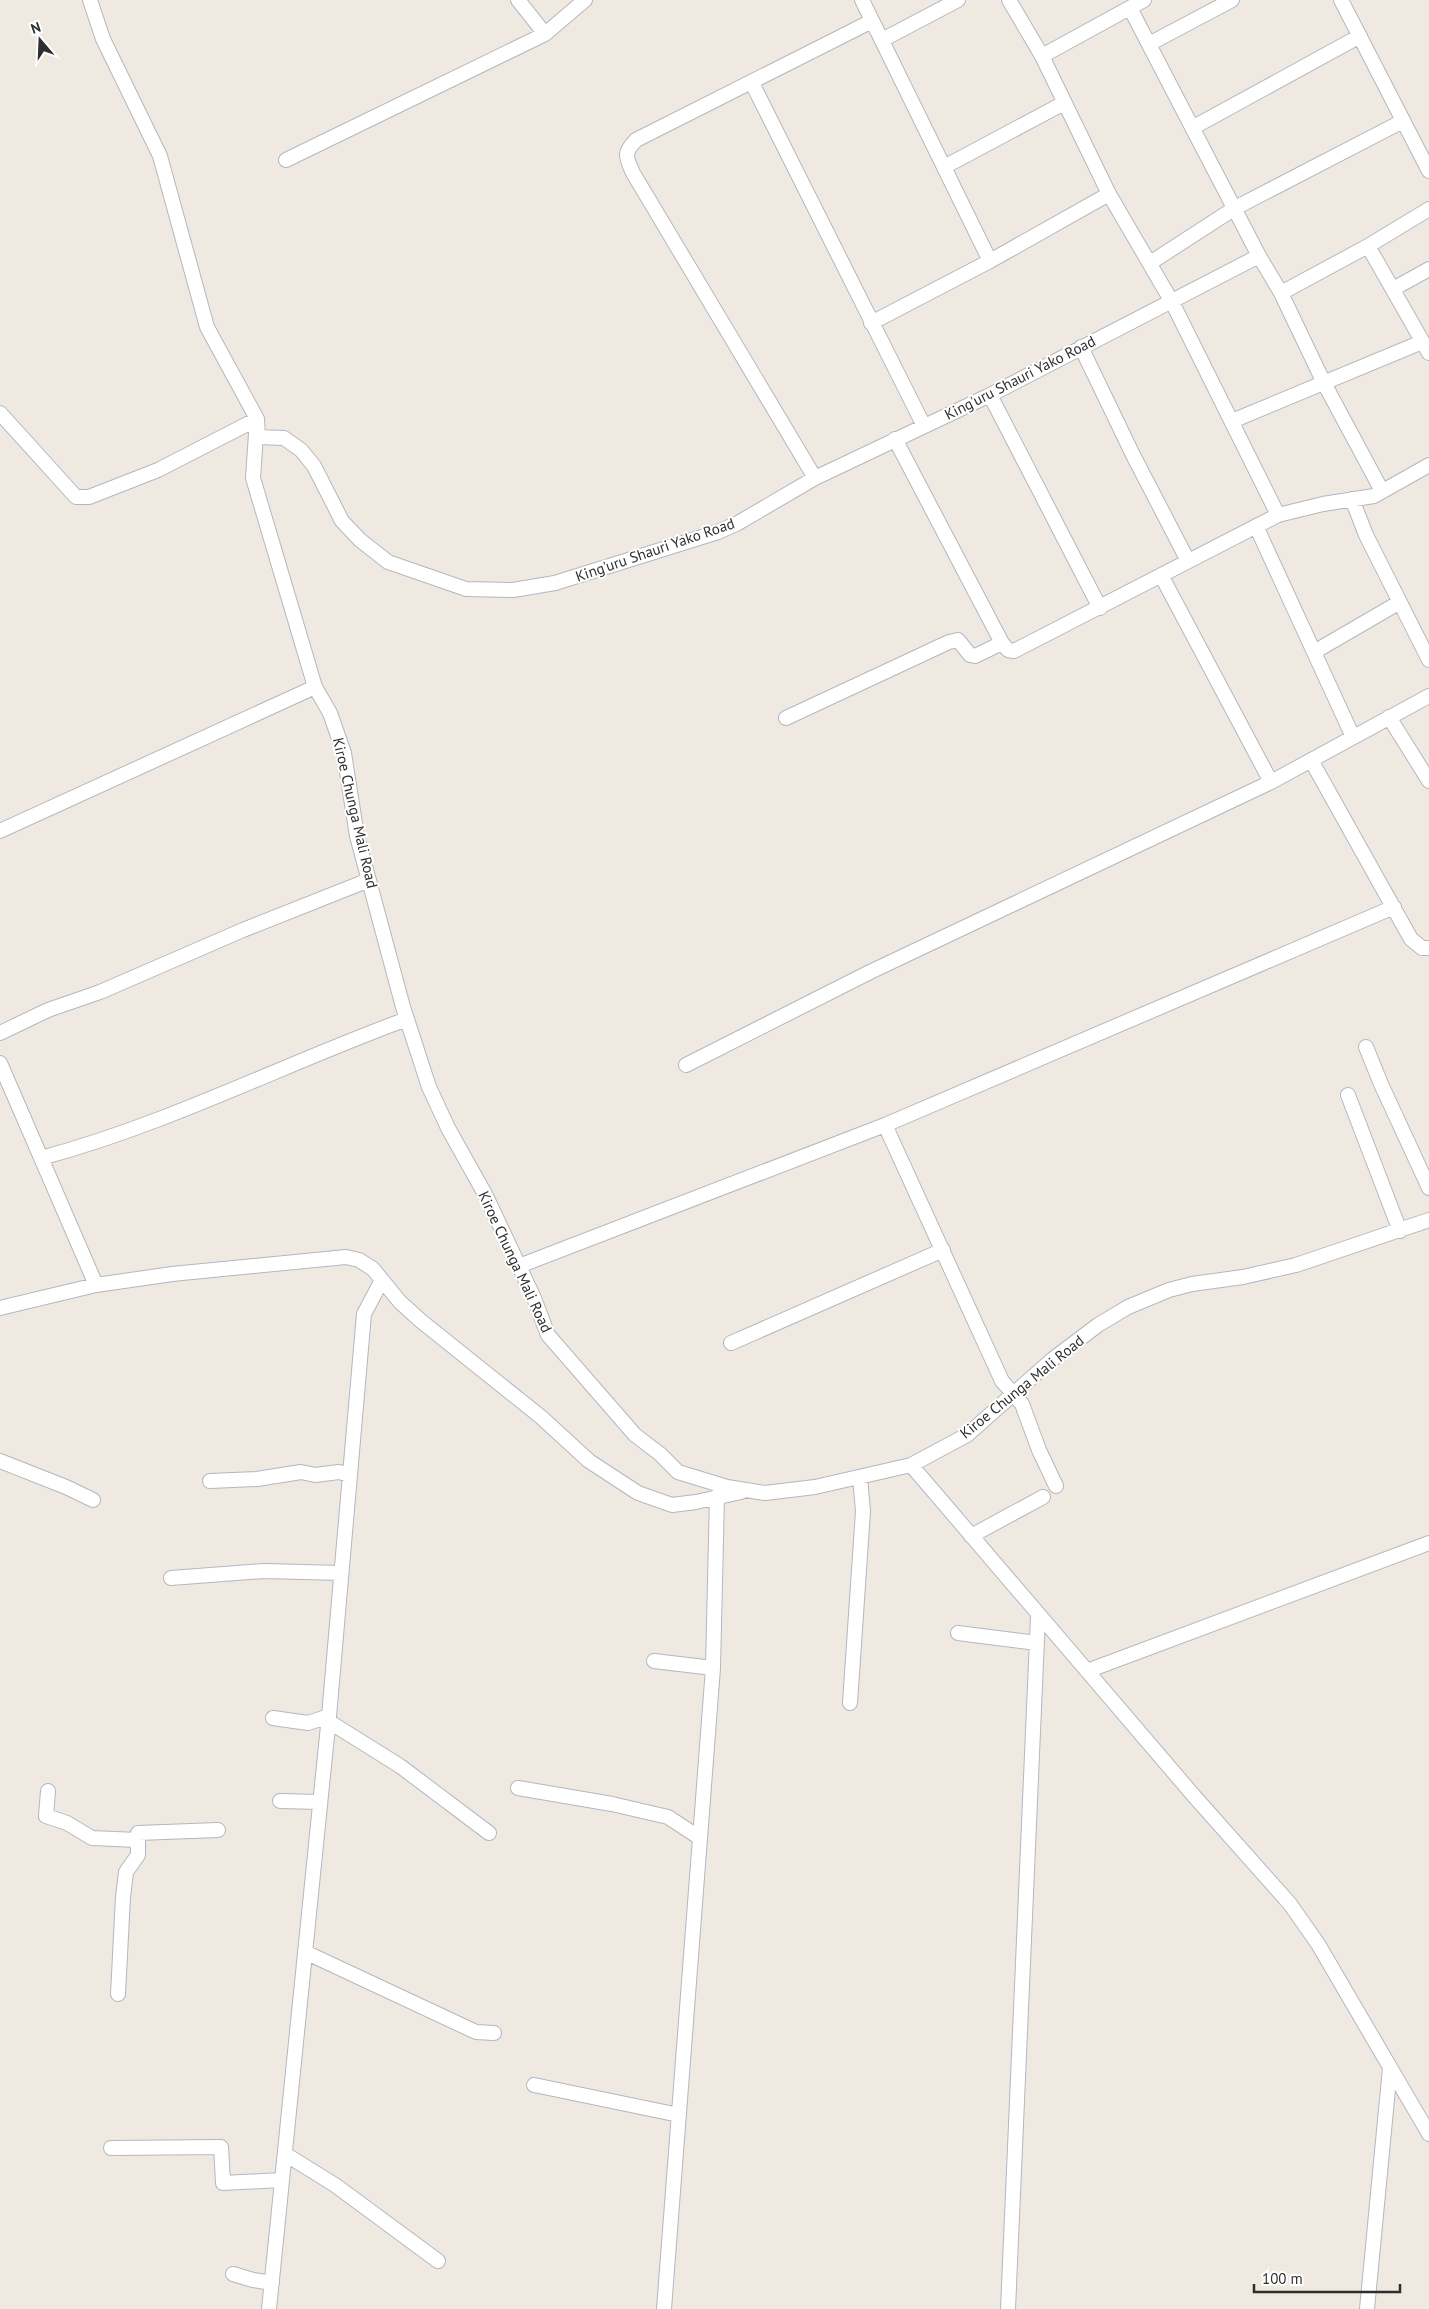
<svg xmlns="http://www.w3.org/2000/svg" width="1429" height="2309" font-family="'PT Sans',sans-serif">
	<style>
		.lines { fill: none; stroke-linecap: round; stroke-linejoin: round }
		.minor-casing { stroke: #b4b7c1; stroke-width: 16 }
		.minor { stroke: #fff; stroke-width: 14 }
		.labels { text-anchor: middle; stroke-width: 4; stroke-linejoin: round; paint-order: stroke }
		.street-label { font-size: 15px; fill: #2e2e2e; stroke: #fff }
	</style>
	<rect width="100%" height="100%" fill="#efe9e1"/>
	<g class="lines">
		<g class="minor-casing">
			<path id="minor" d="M90,0L103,39L160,156L207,327L257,419L258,437L284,438L301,450L314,466L342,521L360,540L388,562L466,589L513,590L555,583L718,532L738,523L815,478L990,395L1259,256
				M518,0L545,34
				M862,0L990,261
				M1009,0L1042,56L1109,194L1172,302L1278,515
				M1341,0L1429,171
				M1130,8L1259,256L1281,293L1324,383L1382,491
				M882,40L958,0
				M1149,44L1232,0
				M1042,56L1144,0
				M752,83L924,426
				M1192,128L1360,36
				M286,160L545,34L585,0
				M944,167L1064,103
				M1368,246L1429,353
				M1150,263L1235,208L1403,121
				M1393,289L1429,269
				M1281,293L1368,246L1429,209
				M871,323L990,261L1109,194
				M1081,347L1133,455L1188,561
				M990,395L1100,608
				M0,413L76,497H89L158,470L257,419
				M257,419L253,478L315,687L330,713L344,753L357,836L403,1007L429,1087L448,1128L486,1196L534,1298L548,1335L635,1435L660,1454L678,1472L727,1487L765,1493L815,1487L911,1465L967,1435L1053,1359L1098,1325L1128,1307L1169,1290L1192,1284L1243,1277L1296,1265L1429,1220
				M1232,421L1422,342
				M895,439L1002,643L1008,650L1014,651L1278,515L1323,504L1374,496L1429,465
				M815,478L633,173C626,157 623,153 636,140L872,21
				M1352,499L1366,535L1429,660
				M1256,526L1353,737
				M1161,575L1271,782L1429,696
				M1314,652L1400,602
				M1389,717L1429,781
				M786,718L949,642L958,640L970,655L975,656L1002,643
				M1311,760L1411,939L1422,948H1429
				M0,831L315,687
				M0,1033L48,1010L100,992L243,930L369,880
				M1366,1047L1381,1084L1429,1188
				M0,1063L96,1285
				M686,1065L870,972L1271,782
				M1348,1095L1400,1231
				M885,1125L1002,1381L1022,1404L1039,1450L1056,1486
				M41,1158C168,1124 284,1064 407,1019
				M519,1266L885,1125L1394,907
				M0,1308L96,1285L172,1274L346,1257L359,1260L373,1269L400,1302L421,1321L541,1417L589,1461L638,1493L672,1505L696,1502L741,1492
				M731,1343L943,1250
				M0,1461L66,1487L93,1500
				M911,1465L1194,1796L1290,1904L1318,1944L1429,2134
				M210,1481L257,1479L301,1472L315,1475L339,1472L350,1475
				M971,1536L1043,1497
				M171,1578L264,1571L341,1573
				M958,1633L1037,1643
				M654,1661L713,1668
				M1087,1671L1429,1543
				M850,1703L863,1511L860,1478
				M273,1718L308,1723L329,1716
				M328,1721L400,1766L489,1833
				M518,1788L612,1804L668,1817L700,1838
				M48,1791L46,1816L67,1823L92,1838L138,1840
				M280,1801L320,1802
				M305,1952L476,2032L494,2033
				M118,1994L123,1897L126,1872L138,1855V1833L218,1830
				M534,2085L679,2115
				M111,2148L221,2147L223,2183L282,2180
				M285,2154L335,2185L438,2261
				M233,2274L253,2280L272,2283
				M269,2309L329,1716L364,1314L382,1280
				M664,2309L713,1668L717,1496
				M1008,2309L1038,1616
				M1367,2309L1390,2068"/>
		</g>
		<use href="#minor" class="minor"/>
	</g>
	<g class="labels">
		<g class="street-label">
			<text transform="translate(1020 378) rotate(-27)" y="5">King'uru Shauri Yako Road</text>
			<text transform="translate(655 550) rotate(-19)" y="5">King'uru Shauri Yako Road</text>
			<text transform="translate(355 813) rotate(77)" y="5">Kiroe Chunga Mali Road</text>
			<text transform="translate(515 1262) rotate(65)" y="5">Kiroe Chunga Mali Road</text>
			<text transform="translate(1022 1387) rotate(-39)" y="5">Kiroe Chunga Mali Road</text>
		</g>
	</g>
	<g transform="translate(40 40) rotate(341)" stroke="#ffffff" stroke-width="4" paint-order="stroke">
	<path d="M0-4L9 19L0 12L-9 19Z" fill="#2e2e2e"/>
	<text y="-8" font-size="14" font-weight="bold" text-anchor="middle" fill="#2e2e2e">N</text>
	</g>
	<path d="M1254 2284v8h146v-8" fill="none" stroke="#2e2e2e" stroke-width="2.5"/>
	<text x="1262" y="2284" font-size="15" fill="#2e2e2e" stroke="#ffffff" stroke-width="4" paint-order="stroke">100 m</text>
</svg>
